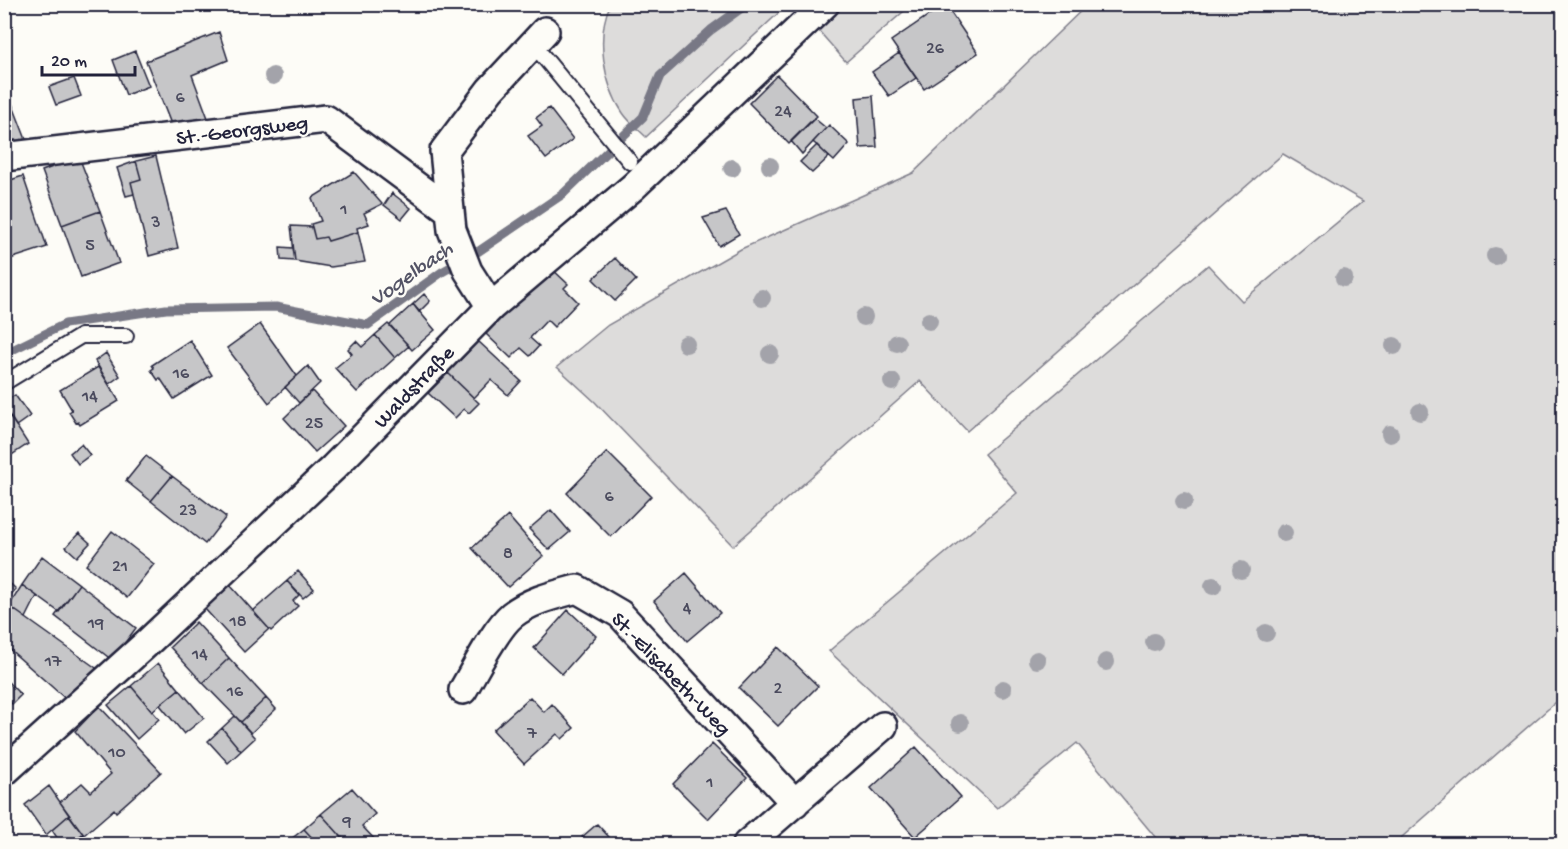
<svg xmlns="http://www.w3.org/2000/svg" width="1568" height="849" font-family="'Gochi Hand',sans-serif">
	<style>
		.green { fill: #dddcdb; stroke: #807f8b; stroke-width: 1.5 }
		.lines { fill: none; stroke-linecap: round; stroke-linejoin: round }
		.stream { stroke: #787885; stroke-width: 9 }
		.building { fill: #c6c6c8; stroke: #22223b; stroke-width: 1.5 }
		.lane-casing { stroke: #22223b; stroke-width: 18 }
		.street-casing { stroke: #22223b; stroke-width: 32 }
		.lane { stroke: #fdfcf7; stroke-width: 14 }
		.street { stroke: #fdfcf7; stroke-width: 27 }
		.tree { fill: #a3a3aa }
		.labels { text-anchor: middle; stroke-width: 4.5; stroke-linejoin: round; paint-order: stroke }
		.number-label { font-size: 18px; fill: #4b4b5e }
		.street-label { font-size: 21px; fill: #22223b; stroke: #fdfcf7 }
		.water-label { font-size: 22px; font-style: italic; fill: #545466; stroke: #fdfcf7 }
	</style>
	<rect width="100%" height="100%" fill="#fdfcf7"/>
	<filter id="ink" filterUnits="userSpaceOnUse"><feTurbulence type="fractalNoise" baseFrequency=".0167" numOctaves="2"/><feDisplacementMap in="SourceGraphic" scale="12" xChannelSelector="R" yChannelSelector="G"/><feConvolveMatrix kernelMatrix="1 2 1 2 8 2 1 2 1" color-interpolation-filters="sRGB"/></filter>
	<g filter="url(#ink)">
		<path class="green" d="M1088,4L1563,5V696L1394,844H1161L1077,743L997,808L829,651L1017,493L984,454L1208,265L1242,301L1363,201L1283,154L967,431L920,381L733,546L595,402L557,367L608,325L741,249L913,173Z
			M610,5V4L787,5L646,137C638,129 629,122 623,113C603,84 596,36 610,5Z
			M844,5V4L911,5L846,62L818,30Z"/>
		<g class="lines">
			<path class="stream" d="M4,354L65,324L166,309L276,307L368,325L442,272L479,251L563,194L643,117L660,76L711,30L747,4"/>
		</g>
		<path class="building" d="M945,4L978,53L924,89L891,41Z
			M219,32L228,60L192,75L208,118L173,129L146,61Z
			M135,51L149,86L126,95L113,60Z
			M899,53L916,78L889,96L872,72Z
			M777,75L817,116L789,144L749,103Z
			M74,78L81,96L56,105L49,87Z
			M873,96L877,147L860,148L856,98Z
			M10,98L27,142L4,139V101Z
			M549,108L573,139L546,159L528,136L542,126L536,118Z
			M814,118L826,128L802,154L791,141Z
			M829,125L849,144L834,161L813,142Z
			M817,145L829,157L812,173L800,162Z
			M156,156L178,248L149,256L131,182L141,179L136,161Z
			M79,157L100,211L62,225L42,171Z
			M136,161L141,179L131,182L134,194L126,196L117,168Z
			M354,172L382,204L364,213L369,224L357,228L358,232L328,241L326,237L315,239L311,224L321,221L312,198Z
			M23,176L47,247L4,261V182Z
			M392,193L411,208L402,219L384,205Z
			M100,211L119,263L81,277L62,225Z
			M726,211L739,234L719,246L703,218Z
			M291,226L312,227L315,239L326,237L328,241L358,232L365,262L331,267L295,261Z
			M280,247L293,248L295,261L281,260Z
			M615,258L636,280L615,301L593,279Z
			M550,267L568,284L564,288L578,302L554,327L547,320L530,338L539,346L530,356L521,348L511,358L486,334Z
			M424,294L430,301L419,312L413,304Z
			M413,304L435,330L412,350L390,325Z
			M260,324L297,376L269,403L227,348Z
			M388,324L409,346L395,358L375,335Z
			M375,335L395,358L357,392L335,368L352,354L348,349L356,341L362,347Z
			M190,340L212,375L174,399L160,378L158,380L151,370L154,368L152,365Z
			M478,341L521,381L508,395L491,380L474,398L448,373Z
			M106,353L120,376L109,384L95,361Z
			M308,366L320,383L299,403L285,387Z
			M98,367L119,401L80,425L78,422L76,423L69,412L72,410L60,390Z
			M448,373L479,403L469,413L464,409L455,418L428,393Z
			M312,391L344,426L315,452L284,418Z
			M15,395L30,416L16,426L4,409V402Z
			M6,410L28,444L4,460V411Z
			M81,444L90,455L78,464L70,453Z
			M607,452L651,496L611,537L567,493Z
			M146,456L172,476L151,501L126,481Z
			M172,476L226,517L205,544L151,501Z
			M551,510L570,532L549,550L529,529Z
			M508,516L543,556L508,587L472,548Z
			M112,531L154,564L127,598L86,565Z
			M79,533L90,543L77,557L66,547Z
			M42,556L79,584L59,612L22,585Z
			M298,571L314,589L303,598L287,581Z
			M686,573L720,613L687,641L654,601Z
			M4,578L16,589L4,602Z
			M287,581L299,595L293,601L298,606L271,631L253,611Z
			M79,584L136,628L112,660L55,616Z
			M22,585L37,596L26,618L9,606Z
			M230,585L269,629L244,652L204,608Z
			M9,606L99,670L68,701L8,648L4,651V609Z
			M568,610L596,636L562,674L534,648Z
			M196,622L229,658L203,683L170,647Z
			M778,647L818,686L778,726L739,688Z
			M229,658L266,698L241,722L203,683Z
			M158,663L179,689L152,711L131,686Z
			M4,678L21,695L12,704L4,697Z
			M131,686L159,719L137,739L108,705Z
			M179,689L204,718L184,734L160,705Z
			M530,697L544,712L552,704L574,728L562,739L557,734L524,764L493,730Z
			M266,698L276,709L251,733L241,722Z
			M99,706L161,772L116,812L114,809L84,835L60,802L82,783L91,792L111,774L75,731Z
			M235,716L255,738L241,751L222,728Z
			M222,728L241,751L228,763L208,741Z
			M712,744L747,778L708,819L673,784Z
			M916,747L961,797L915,837L871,788Z
			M49,786L69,815L46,835L25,805Z
			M352,788L375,814L362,826L379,844H348L321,814Z
			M321,814L348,844H318L304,829Z
			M69,815L83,834L67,844H61L52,830Z
			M597,824L609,837L601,844H589L582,837Z
			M304,829L318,844H287L286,843Z
			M83,834L91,844H67Z"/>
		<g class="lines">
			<g class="lane-casing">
				<path id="lane" d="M533,44L630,162
					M4,383L81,336H126"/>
			</g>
			<g class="street-casing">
				<path id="street" d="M4,156H12L326,119L450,211
					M491,307L468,271L452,230L444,151L490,90L545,31
					M463,690C475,670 495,629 512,615C531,600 555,595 577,589L620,614L795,803
					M4,772L146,644L333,468L491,307L633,187L825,4
					M747,844L883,726"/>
			</g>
			<use href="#lane" class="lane"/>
			<use href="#street" class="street"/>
		</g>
		<g class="tree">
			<circle cx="273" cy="76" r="9"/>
			<circle cx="770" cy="166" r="9"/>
			<circle cx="732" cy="168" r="9"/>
			<circle cx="1495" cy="256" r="9"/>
			<circle cx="1344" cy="278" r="9"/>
			<circle cx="762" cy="298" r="9"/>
			<circle cx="864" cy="317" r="9"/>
			<circle cx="929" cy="321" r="9"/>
			<circle cx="897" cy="343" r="9"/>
			<circle cx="686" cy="344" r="9"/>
			<circle cx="1394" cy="346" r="9"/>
			<circle cx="770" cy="354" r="9"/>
			<circle cx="892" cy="382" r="9"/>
			<circle cx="1420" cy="412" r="9"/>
			<circle cx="1390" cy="434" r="9"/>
			<circle cx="1184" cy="501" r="9"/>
			<circle cx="1284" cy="533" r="9"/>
			<circle cx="1241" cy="570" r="9"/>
			<circle cx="1213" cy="586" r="9"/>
			<circle cx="1266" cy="633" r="9"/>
			<circle cx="1154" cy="642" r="9"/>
			<circle cx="1037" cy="660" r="9"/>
			<circle cx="1106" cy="662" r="9"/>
			<circle cx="1003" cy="689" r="9"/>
			<circle cx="960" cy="723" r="9"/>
		</g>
	</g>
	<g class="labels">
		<g class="number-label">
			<text x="935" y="53">26</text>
			<text x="180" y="102">6</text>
			<text x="783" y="116">24</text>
			<text x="344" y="214">1</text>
			<text x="156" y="227">3</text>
			<text x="90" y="250">5</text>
			<text x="181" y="378">16</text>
			<text x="90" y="401">14</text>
			<text x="314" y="428">25</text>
			<text x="609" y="501">6</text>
			<text x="188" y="515">23</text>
			<text x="508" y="558">8</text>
			<text x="120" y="571">21</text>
			<text x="687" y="613">4</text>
			<text x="238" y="626">18</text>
			<text x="96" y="628">19</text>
			<text x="200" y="659">14</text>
			<text x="53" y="666">17</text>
			<text x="778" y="693">2</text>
			<text x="235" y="696">16</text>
			<text x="532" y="738">7</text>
			<text x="117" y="757">10</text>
			<text x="710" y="787">1</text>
			<text x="347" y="826">9</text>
		</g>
		<g class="street-label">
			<text transform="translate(242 129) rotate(-7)" y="7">St.-Georgsweg</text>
			<text transform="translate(413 386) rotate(-46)" y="7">Waldstraße</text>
			<text transform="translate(672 673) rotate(46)" y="7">St.-Elisabeth-Weg</text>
		</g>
		<g class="water-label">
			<text transform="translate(410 272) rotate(-35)" y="8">Vogelbach</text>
		</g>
	</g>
	<rect width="1568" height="849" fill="none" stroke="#fdfcf7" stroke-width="24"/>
	<rect x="12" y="12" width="1544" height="825" fill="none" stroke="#22223b" stroke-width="2" filter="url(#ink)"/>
	<path d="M42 66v9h93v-9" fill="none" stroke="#22223b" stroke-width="3"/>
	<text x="51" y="66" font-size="18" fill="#22223b" stroke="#fdfcf7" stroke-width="4.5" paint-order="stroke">20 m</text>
</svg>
